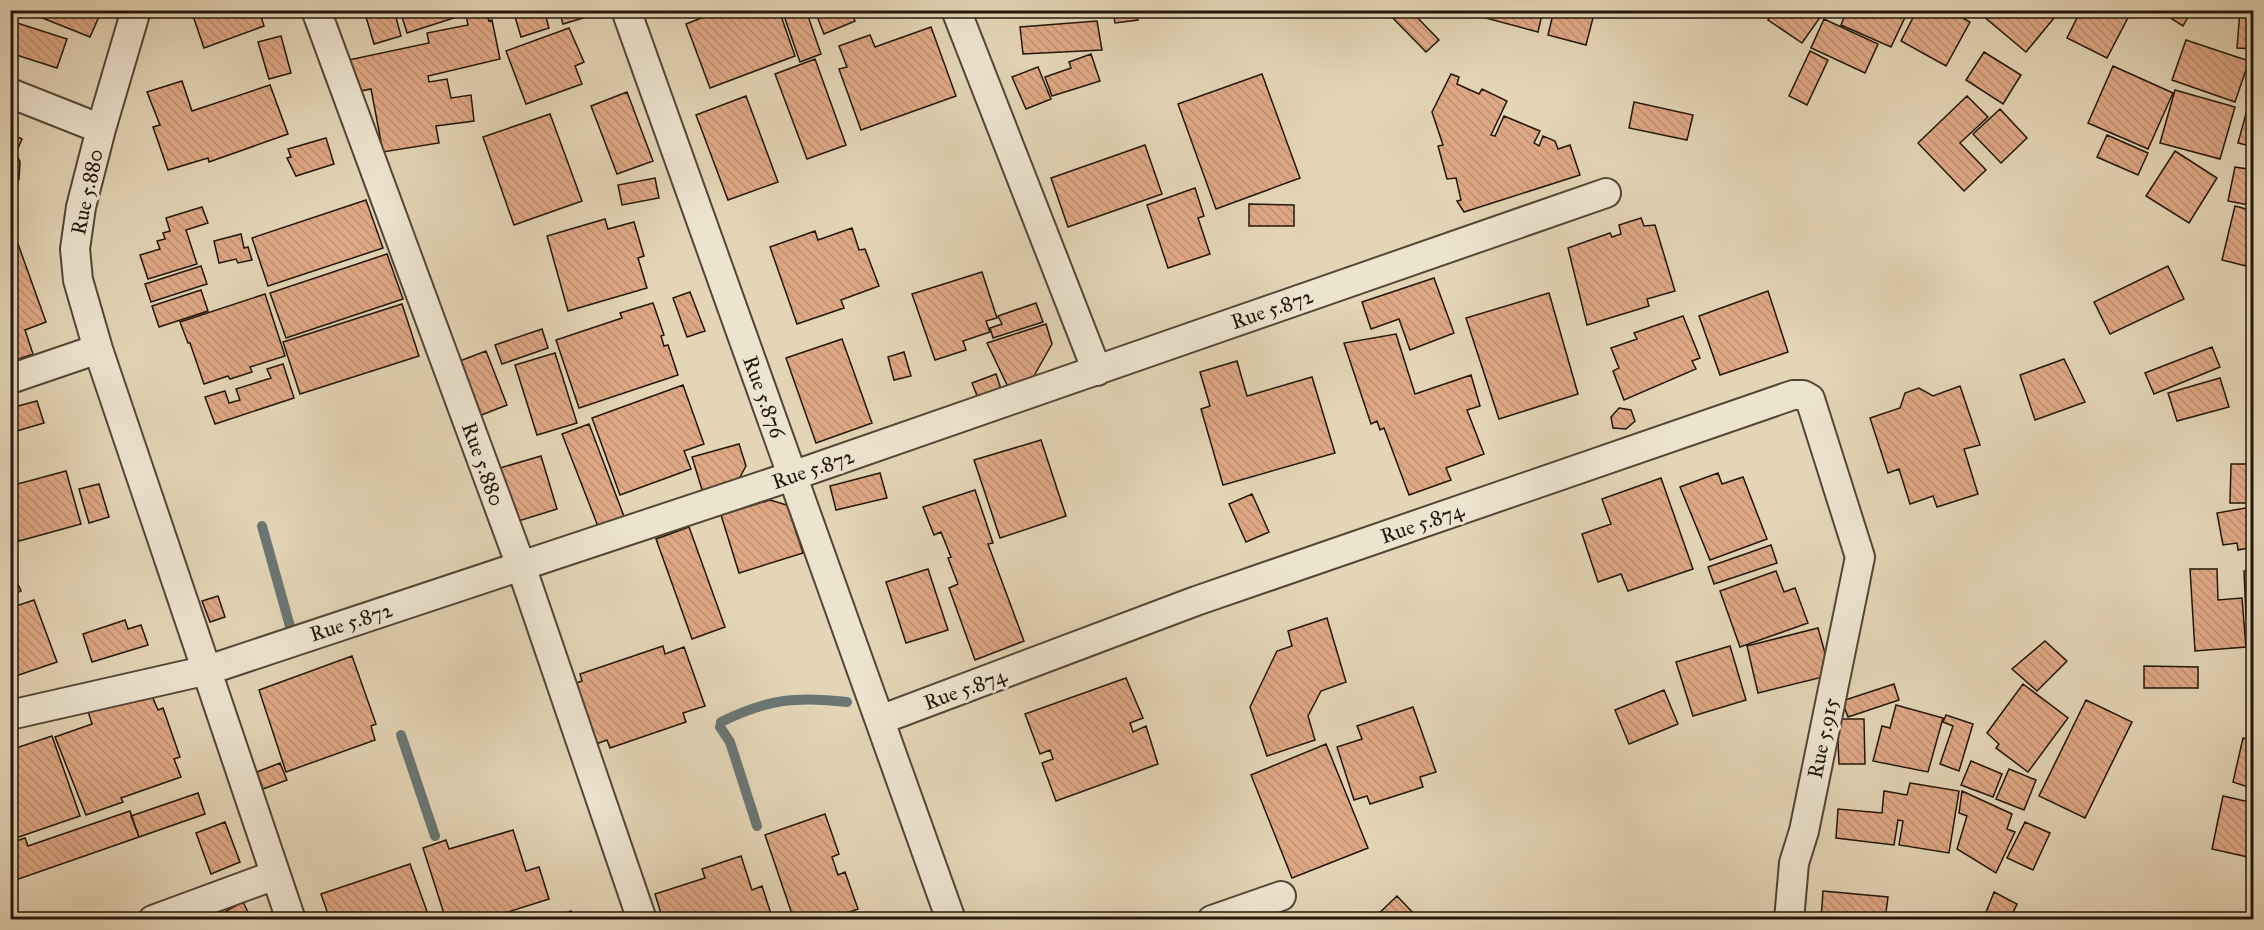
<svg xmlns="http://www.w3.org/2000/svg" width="2264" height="930" font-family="'IM FELL Great Primer',serif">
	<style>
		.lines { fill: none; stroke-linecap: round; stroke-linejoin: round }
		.stream { stroke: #6a7674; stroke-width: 10 }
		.building { fill: url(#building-back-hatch); stroke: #23170b; stroke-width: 1.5 }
		.street-casing { stroke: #534636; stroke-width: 32 }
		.street { stroke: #ede4d0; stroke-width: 28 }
		.labels { text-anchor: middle; stroke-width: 6; stroke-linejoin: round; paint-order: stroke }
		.street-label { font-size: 21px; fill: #23170b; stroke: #ede4d0 }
	</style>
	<defs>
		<pattern id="building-back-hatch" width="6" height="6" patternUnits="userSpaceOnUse" patternTransform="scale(1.5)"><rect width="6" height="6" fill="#dfa885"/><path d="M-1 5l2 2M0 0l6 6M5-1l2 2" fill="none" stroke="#bf9072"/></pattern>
	</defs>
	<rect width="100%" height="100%" fill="#e3d5b6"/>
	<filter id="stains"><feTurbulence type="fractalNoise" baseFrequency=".00333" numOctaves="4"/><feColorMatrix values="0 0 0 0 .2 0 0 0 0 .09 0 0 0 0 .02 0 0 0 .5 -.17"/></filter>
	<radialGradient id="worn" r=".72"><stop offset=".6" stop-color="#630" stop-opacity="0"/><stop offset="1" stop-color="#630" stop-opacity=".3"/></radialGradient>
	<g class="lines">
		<path class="stream" d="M262,526L291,630
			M721,722C768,699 796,696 847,702
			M720,727L730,742L757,826
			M401,735L435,836"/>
	</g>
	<path class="building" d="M43,10H102L90,37L40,17Z
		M191,10H259L264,26L204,48Z
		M364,10H394L401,36L374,44Z
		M400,10H459L460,16L407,33Z
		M465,10H486L489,21L492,20L500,59L428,76L429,82L447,79L451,98L471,95L474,121L436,126L439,143L383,152L371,89L345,94L339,62L429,43L427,33L468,25Z
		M513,10H544L549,28L521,37Z
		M559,10H602L603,12L563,24Z
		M722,10H779L795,56L710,88L686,24Z
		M782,10H806L821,54L800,62Z
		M825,10H850L855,21L824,34L816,14Z
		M1113,10H1136L1138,20L1115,23Z
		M1385,10H1410L1439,40L1426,52Z
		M1467,10H1543L1538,32L1467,13Z
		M1554,10H1595L1586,45L1548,35Z
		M1775,10H1812L1821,16L1802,43L1768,20Z
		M1847,10H1908V11L1891,47L1841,25Z
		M1917,10H1949L1970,22L1946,66L1901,41Z
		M2058,10L2059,12L2026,52L1977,11Z
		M2081,10H2132L2107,58L2067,38Z
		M2158,10H2192L2183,26Z
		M2240,10H2254V49L2237,48Z
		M1824,19L1878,44L1865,73L1811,48Z
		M1097,21L1102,50L1023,54L1020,27Z
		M14,22L67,39L57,68L10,53V31Z
		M931,27L956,96L861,130L839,69L847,67L839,46L870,35L875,47Z
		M569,28L584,62L575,66L582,84L526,104L506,51Z
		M281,36L291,73L269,79L258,42Z
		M2186,40L2249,61L2235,102L2172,80Z
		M1810,51L1828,60L1807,105L1789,96Z
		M1984,52L2021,75L2003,104L1966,80Z
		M1091,54L1100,81L1052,96L1045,77L1071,68L1069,62Z
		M815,59L846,145L807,159L775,74Z
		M2113,66L2173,93L2148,149L2088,123Z
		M1038,67L1051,99L1026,109L1012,77Z
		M1262,74L1300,178L1216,209L1178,104Z
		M1451,74L1459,77L1457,84L1479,94L1482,89L1507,101L1491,135L1495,136L1504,116L1540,131L1534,143L1539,146L1543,136L1555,141L1558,149L1570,145L1580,175L1464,212L1457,201L1461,200L1456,178L1447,179L1438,146L1443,145L1432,112Z
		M2254,77V105L2246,103Z
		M182,81L192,111L270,85L288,134L209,162L208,158L168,170L153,127L160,125L147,92Z
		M2175,90L2235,107L2220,159L2160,143Z
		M627,92L653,161L617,174L591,106Z
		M746,96L778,182L728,200L696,115Z
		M1967,96L1988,117L1960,143L1986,170L1964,191L1918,143Z
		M1634,102L1693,115L1687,140L1629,128Z
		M2000,109L2027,138L2001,163L1973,134Z
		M2247,110L2254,111V147L2238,143Z
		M550,114L582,201L514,225L483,137Z
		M10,134L22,139L16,153L20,162L19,179L10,196Z
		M2107,135L2148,153L2138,175L2097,157Z
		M326,138L334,164L296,176L287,158L291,157L288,149Z
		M1145,145L1162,194L1068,227L1051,178Z
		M2175,151L2217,178L2189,223L2146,196Z
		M2235,167L2254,170V206L2228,201Z
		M655,178L659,198L622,205L618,185Z
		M1195,188L1204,216L1198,218L1210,254L1168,268L1147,205Z
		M366,200L383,248L268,286L252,238Z
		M1249,204L1294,205V226H1249Z
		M2235,206L2254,211V268L2222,260Z
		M202,207L208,223L186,230L197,264L148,279L140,255L160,249L157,241L165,239L163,233L170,231L166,218Z
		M1641,218L1644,226L1655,225L1675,291L1647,299L1649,306L1587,325L1568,248L1610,233L1612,237L1621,234L1619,225Z
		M605,219L608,229L634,222L644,256L638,258L647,288L568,311L547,236Z
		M852,228L859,250L865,249L879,286L841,300L844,308L797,324L770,247L815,231L818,240Z
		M241,234L244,248L248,247L252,260L238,263L236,259L219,263L214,241Z
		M18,244L46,322L25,330L33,354L10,362V247Z
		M387,254L403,299L286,338L270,293Z
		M201,266L207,284L151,302L145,284Z
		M2168,266L2184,299L2110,334L2094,302Z
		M982,272L997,318L986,321L990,332L963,341L966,350L935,360L912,294Z
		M1434,278L1454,333L1410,350L1399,319L1371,329L1362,302Z
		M201,290L208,311L159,327L152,306Z
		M1768,291L1788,352L1720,375L1699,316Z
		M690,292L705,331L687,337L673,298Z
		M1549,293L1578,394L1499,419L1466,318Z
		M265,294L285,356L250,367L252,372L230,379L228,376L204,384L190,343H188L180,322Z
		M653,303L664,335L661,336L664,346L668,345L678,375L579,408L556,340L622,318L620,313Z
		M1036,303L1043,322L993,338L990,328L1002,324L998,316Z
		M402,304L419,356L300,394L283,342Z
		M1683,316L1700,358L1692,361L1696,369L1624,400L1613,371L1619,368L1611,348L1637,339L1634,333Z
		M1046,324L1052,344L1031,381L1009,389L987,343Z
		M542,329L548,348L502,364L495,345Z
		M1396,334L1415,394L1471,375L1480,406L1467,410L1484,454L1446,468L1451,480L1409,495L1384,428L1380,430L1377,421L1371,424L1344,343Z
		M842,339L872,423L816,443L786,358Z
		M2212,347L2220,367L2154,394L2145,373Z
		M486,351L507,405L479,416L457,362Z
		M904,352L911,376L894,380L888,357Z
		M555,353L577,423L537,435L515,365Z
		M2064,359L2085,402L2035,420L2020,375Z
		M2249,359H2254V386H2248Z
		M1237,361L1247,396L1312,377L1335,453L1223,485L1201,409L1210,406L1200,372Z
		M283,364L294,398L215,424L205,397L225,391L229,403L240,400L236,389L271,378L267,369Z
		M996,374L1001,389L978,398L972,383Z
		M2220,378L2229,407L2177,421L2168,393Z
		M683,385L704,444L684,451L691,469L620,495L592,418Z
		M1960,386L1980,445L1964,449L1978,494L1937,507L1933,496L1910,504L1899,469L1888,473L1870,418L1900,408L1905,393L1919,388L1933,396Z
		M37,401L44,423L10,433V408Z
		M1619,408L1631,410L1635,421L1626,429L1613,428L1611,417Z
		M589,424L625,519L599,529L562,434Z
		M1041,440L1066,516L1000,538L974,460Z
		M739,444L746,466L735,486L703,493L692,457Z
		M541,456L557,509L493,529L476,475Z
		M2231,464H2254V503H2230Z
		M66,471L81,524L19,541L10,511V486Z
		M880,473L887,498L836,510L830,486Z
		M1718,473L1722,484L1743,477L1767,539L1710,560L1680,487Z
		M1661,478L1693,569L1628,591L1621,574L1598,582L1582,534L1611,524L1602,499Z
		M99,484L109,517L89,523L79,489Z
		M975,490L993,543L988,544L1024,641L975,660L949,588L958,584L948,558L951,557L941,532L934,535L923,507Z
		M1252,494L1269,532L1246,542L1229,504Z
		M770,500L787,505L803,553L739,573L721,515Z
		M2251,507L2254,522V547L2238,550L2237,543L2223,545L2217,513Z
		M689,527L725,627L692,639L656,539Z
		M1771,545L1777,563L1714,584L1708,567Z
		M10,567L21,591L10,596Z
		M928,569L948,630L906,643L886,582Z
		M2190,569H2217L2218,600L2242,598L2246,647L2195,651Z
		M1776,571L1784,592L1795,588L1808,623L1740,647L1720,591Z
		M2244,571H2254V618H2246Z
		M218,596L225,617L210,622L202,601Z
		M34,600L57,662L10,678V608Z
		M1327,618L1346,682L1321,691L1308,716L1315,740L1267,756L1250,707L1277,651L1292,646L1288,631Z
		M125,620L128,629L141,625L148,645L92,662L83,634Z
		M1818,628L1831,675L1758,693L1747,646Z
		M2045,641L2067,661L2037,691L2012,669Z
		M663,646L665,654L684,647L705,706L683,713L686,722L610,748L607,740L585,748L565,687L582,681L580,674Z
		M1730,646L1746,700L1693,716L1676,662Z
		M352,656L376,724L371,726L375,740L286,772L259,690Z
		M2144,666L2198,667V688H2144Z
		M1126,678L1143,718L1130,723L1133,732L1146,726L1158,764L1056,801L1042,763L1053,759L1050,750L1040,754L1025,714Z
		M1894,684L1899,700L1848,717L1842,701Z
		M2023,684L2068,718L2028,772L1996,748L1999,744L1987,733Z
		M149,689L158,710L163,708L180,757L174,759L181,777L121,798L123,802L86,815L55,737L92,724L88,711Z
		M1664,690L1678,724L1629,744L1615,710Z
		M2086,700L2132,722L2085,818L2039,796Z
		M1896,705L1943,718L1928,772L1873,761L1882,726L1890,728Z
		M1413,707L1436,772L1420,777L1423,787L1370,804L1367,796L1354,800L1337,747L1362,739L1357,726Z
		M1946,715L1973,724L1959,771L1940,764L1953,726L1943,722Z
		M1837,719H1864L1865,764H1839Z
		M52,736L80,816L10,840V750Z
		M2243,738L2254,741V789L2233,782Z
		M1326,744L1368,848L1292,878L1251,775Z
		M1971,761L2002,774L1993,797L1961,785Z
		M280,763L287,780L263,789L257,772Z
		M2009,769L2036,780L2024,810L1996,799Z
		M1910,783L1959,791L1949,853L1899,845L1903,821L1898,820L1894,845L1836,838L1838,809L1882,813L1884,791L1907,795Z
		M1962,791L2012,814L2007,829L2015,832L1996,873L1957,849L1967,816L1959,813Z
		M198,793L205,814L139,837L131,816Z
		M2223,796L2254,803V838L2248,857L2212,849Z
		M130,811L139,837L10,882V843L25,838L28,846Z
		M825,814L839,854L832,857L838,875L845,872L858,909L827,920H794L765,835Z
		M225,822L240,862L211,874L196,833Z
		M2025,822L2050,833L2033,870L2007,858Z
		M513,830L526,871L539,867L549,899L483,920H446L423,848L446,840L449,849Z
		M741,856L752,890L762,886L773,920H663L655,894L705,878L702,869Z
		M410,864L430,920H330L321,894Z
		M1823,891L1888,897L1885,920H1821Z
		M1994,892L2017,904L2012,915L2023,920H1983Z
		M1397,896L1418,918L1416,920H1372Z
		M243,902L251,918L230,920L226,911Z
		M571,911L574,920H546Z"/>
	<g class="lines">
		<g class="street-casing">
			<path id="street" d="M136,10L101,129L81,207L75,249L78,280L98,349L291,920
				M316,10L521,566L642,920
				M626,10L951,920
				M956,10L1097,371
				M10,93L101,129
				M10,379L98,349
				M10,715L208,670L792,476L1606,193
				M880,720L1196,601L1793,395H1803L1810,399L1860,557L1804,831L1794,863L1789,920
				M153,920L275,875
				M1212,920L1281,896"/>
		</g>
		<use href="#street" class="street"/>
	</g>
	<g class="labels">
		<g class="street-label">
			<text transform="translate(87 192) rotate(-78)" y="7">Rue 5.880</text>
			<text transform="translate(1272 309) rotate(-19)" y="7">Rue 5.872</text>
			<text transform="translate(764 397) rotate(70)" y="7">Rue 5.876</text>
			<text transform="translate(483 464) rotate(70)" y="7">Rue 5.880</text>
			<text transform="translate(813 469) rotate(-19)" y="7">Rue 5.872</text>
			<text transform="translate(1422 523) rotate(-19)" y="7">Rue 5.874</text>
			<text transform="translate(351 622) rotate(-18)" y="7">Rue 5.872</text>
			<text transform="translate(965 689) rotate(-20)" y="7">Rue 5.874</text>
			<text transform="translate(1823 738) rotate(-78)" y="7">Rue 5.915</text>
		</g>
	</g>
	<rect width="2264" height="930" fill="none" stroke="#e3d5b6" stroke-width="36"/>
	<rect x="12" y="12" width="2240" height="906" fill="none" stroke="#23170b" stroke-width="3"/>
	<rect x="18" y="18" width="2228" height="894" fill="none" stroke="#23170b" stroke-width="1.5"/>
	<rect width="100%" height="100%" filter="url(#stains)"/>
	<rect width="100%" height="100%" fill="url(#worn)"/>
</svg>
